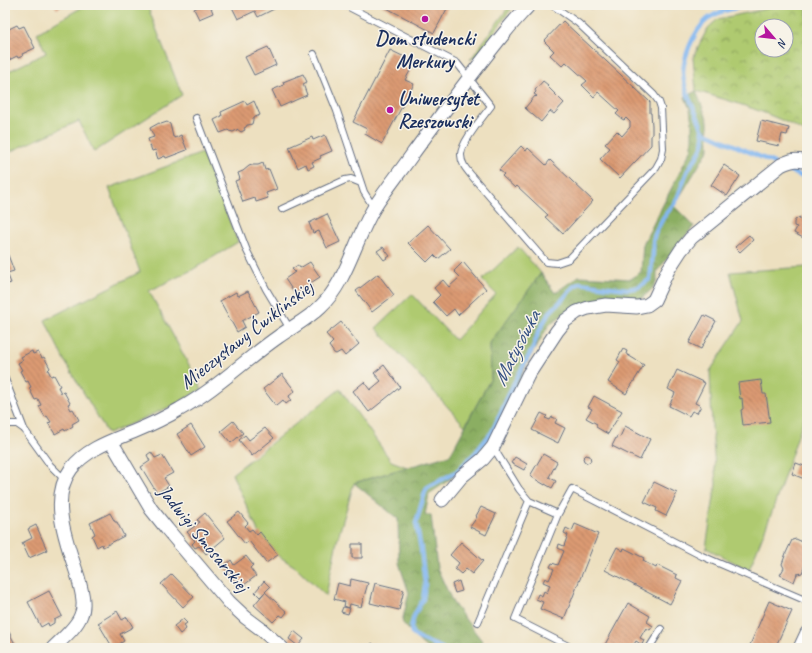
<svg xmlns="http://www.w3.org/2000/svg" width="812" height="653" font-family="Caveat,sans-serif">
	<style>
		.grass { fill: #afca70; stroke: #657c67 }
		.forest { fill: url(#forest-crowns); stroke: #536e60 }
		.park { fill: url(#park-crowns); stroke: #657c67; fill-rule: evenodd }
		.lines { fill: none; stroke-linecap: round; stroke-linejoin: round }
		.stream { stroke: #83b7f1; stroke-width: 4.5 }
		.building { fill: url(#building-back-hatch) }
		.service-casing { stroke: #646d80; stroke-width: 8 }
		.minor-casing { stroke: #646d80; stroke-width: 15 }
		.service { stroke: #fff; stroke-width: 6 }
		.minor { stroke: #fff; stroke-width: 13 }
		.poi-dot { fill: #b5179e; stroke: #f7f3e8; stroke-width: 1.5 }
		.labels { text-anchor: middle; stroke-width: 3; stroke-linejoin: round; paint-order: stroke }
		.poi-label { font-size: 20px; font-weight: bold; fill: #1b2f5e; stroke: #f7f3e8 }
		.street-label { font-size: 20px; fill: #1b2f5e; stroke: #f7f3e8 }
		.water-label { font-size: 21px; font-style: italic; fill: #355183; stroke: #f7f3e8 }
	</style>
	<defs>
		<pattern id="forest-crowns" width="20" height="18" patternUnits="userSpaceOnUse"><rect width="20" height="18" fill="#8bae62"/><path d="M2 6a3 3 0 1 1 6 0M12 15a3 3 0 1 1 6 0" fill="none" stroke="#718e54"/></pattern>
		<pattern id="park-crowns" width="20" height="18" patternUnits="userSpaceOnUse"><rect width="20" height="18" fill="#afca70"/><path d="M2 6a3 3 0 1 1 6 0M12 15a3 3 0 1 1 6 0" fill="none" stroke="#8ea45f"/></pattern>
		<pattern id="building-back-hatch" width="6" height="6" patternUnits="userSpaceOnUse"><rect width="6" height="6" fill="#db9a72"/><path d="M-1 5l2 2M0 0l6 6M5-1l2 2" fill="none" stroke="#b17e61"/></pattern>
	</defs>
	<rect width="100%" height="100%" fill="#f7f3e8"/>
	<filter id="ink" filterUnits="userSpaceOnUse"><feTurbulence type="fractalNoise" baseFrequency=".025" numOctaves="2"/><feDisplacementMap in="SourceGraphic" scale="8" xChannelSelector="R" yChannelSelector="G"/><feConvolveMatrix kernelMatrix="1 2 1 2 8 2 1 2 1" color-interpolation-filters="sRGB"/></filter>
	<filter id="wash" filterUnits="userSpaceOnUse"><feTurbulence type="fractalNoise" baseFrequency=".012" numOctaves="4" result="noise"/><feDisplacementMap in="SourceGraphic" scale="16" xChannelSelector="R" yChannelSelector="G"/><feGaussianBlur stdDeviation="0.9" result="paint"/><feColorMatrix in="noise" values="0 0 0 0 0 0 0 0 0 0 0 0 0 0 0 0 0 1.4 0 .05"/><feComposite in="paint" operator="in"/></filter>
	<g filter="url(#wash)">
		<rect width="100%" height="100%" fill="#ede0c0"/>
		<path class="grass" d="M86,5H147L182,95L94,152L79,121L5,154V73L46,53L37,33Z
			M510,5H514L477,56L470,60Z
			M202,153L238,242L192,270L149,291L202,389L176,404L108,434L63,358L45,320L140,272L109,188Z
			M518,247L541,273L490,343L491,378L465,426L376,328L412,294L455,340L496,294L482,280Z
			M807,267V409L772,512L749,570L706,548L716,484L712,427L710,371L743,321L730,272Z
			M340,389L391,461L407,467L354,483L337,541L326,596L297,568L277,555L258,531L232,474Z"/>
		<path class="forest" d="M696,91L708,121L709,149L674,206L694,226L657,271V281L652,289L641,299L624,301H594L566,312L549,325L529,359L490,444L457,474L429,494L425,515H431L437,568L453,603L482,641L478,648H427L419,641L402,622L409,593L399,563L398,519L354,483L450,455L491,378L490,343L541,273L555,293L579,276L631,279L641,272L643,244L692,148V124L690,109L685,97Z"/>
		<path class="park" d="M784,5H807V133C772,113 734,102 696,91L693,58L701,41L708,28L718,19ZM762,26H786V50H762Z"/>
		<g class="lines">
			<path class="stream" d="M702,131L774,163
				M788,170L807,179
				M442,648L418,638L412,633L411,627L414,616L423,599L425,584L421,549L416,523L425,492L428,487L456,472L476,452L492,432L514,383L533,348L538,333L545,320L550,312L564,298L573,287L580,283L609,287L629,289L639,287L650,279C651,269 653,259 653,249C654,245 652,241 654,237C656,231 660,224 663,218C667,212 672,207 676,201C681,191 683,180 688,170C693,161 701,153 703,144C707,132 693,108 689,98C686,90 683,80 683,71C685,52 697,23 714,15C728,8 744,7 759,5"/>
		</g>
		<g id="blocks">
			<path class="building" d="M54,5H65L57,9Z
				M202,5H210L213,13L199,19L194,9Z
				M231,5H282L258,17L255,11L238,19Z
				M381,5H449L434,33Z
				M586,5H596L594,9Z
				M563,21L650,102V113H651L652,125V135H651V145L620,178L600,159L610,148L605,144L617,131L622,136L630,127V122L626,118L624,120L622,119L616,114L619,111L598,92L594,97L582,85L587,81L566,62L562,66L550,55L554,51L544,41Z
				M17,25L19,28L24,26L35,48L22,54L23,56L18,58L17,56L5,62V35L7,34L5,31Z
				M268,47L276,65L254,75L245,57Z
				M390,50L415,62L405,80L414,84L382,144L365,134L367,129L353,122Z
				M303,74L307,82L303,84L307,95L280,107L272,90L284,85L283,82Z
				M543,81L548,85L547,86L564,103L554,114L550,111L541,122L525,108L535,96L536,97L537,96L534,94L536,92L535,90Z
				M245,101L247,105L254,101L260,115L253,118V120L252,124L248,125H247L246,127L244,128L245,130L241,132L237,129V130L233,132L229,131L228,130L220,133L214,120L222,116L221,112Z
				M761,121L789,128L787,135L782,134L779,146L756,141Z
				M167,122L170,124L173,137H174L175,138L181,135L187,150L166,158L165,156L158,159L155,150L152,151L148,139L154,137L150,128L159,123L161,124Z
				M325,135L332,151L320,156L321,158L312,162L314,166L308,169L306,164L298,168L289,147L312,137L313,140Z
				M521,146L526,151L528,148L546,165L550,160L551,161L593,201L563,234L545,217L548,215L517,186L515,188L502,176L504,174L499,170Z
				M263,163L265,170L269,169L277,189L266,193L268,198L256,202L255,198L243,202L235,181L240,179L238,173L243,171L249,166L252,165H258Z
				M724,165L740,176L727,196L711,185Z
				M327,214L340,242L327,248L319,231L313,233L309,223Z
				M804,214L807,215V240L794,233L797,227L794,226V222L796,219L800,217L799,218L801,219Z
				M428,225L450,249L438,259L434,255L427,262L408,243Z
				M749,235L753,240L740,252L735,247Z
				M383,247L390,256L384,260L377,251Z
				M8,255L14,271L7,273L11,283L5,285V256Z
				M310,262L320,277L309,284L312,287L307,291L305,287L295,294L285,279L295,272L292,269L298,265L300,268Z
				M463,262L486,289L458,315L454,309L446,316L433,302L440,295L434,288L443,280L449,287L460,277L454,271Z
				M378,274L394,295L372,312L356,291Z
				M248,291L259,312L242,321L245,327L237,332L220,301L236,292L238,296Z
				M704,315L716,321L701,349L689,343Z
				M341,322L359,344L345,356L341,351L336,354L334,353L329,346L333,342L326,334Z
				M623,349L627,351L626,354L644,365L626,394L608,382L620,362L617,360Z
				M32,351L33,354L38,352L42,358L44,357L50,368L48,370L51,376L54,375L60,386L58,387L61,393L64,392L70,403L68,404L71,410L73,409L79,420L72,424L73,426L65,431L64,429L55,434L48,423L51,422L47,416L45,417L39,406L41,405L38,399L35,400L29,388L31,387L28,381L26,382L20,371L22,370L18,363L23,360L21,357Z
				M384,365L400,387L369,412L353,391L364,382L370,390L381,381L374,373Z
				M677,370L705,383L695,403L701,406L697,413L692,411L689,416L669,406L675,393L668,389Z
				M282,374L295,391L289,396L291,400L286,404L283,400L276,406L263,389Z
				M761,380L763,394H766L770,422L743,425L741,410L743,409L742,398L740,399L738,383Z
				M594,396L622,411L608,434L596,427L597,424L586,418L592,409L588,407Z
				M541,413L547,416L545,418L550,420L552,417L557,419L555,423L565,428L558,443L532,430Z
				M233,421L243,433L231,443L221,431Z
				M191,425L205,447L191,456L177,434Z
				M625,426L650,439L640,460L612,446L617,436L620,437Z
				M265,428L274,438L252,456L239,440L245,435L249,440Z
				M151,452L155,458L162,455L173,473L164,478L169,486L157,493L141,467L150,461L147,455Z
				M543,454L557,462L549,477L556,481L552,488L545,484V485L530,476Z
				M586,455L590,456L591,461L587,463L584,461L583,458Z
				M515,457L527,464L524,470L511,463Z
				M796,463L807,467V480L792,474Z
				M654,482L677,493L666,516L656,511L657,508L644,502Z
				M481,507L496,514L486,535L470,527L477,517L476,516Z
				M239,512L248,523L245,526L249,531L252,529L257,535L260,532L278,555L266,563L249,541L245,544L227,521Z
				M110,513L115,522H117L124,536L103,547L102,544L97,547L92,536L95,534L90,523Z
				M205,513L225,538L206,554L199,546L195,548L192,544L195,541L187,532L200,522L197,520Z
				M575,524L598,534L564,619L540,609L543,602L536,599L538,594L542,596L544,591L547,593L550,585L543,582L545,578L549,580L554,569L550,567L552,563L558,565L564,551L558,548L559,544L564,546L566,540L568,535L564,533L566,528L572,531Z
				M36,525L47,550L29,558L22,543L32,538L28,529Z
				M796,539L807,544V559L802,573L797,574L794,582L780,575L784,568L782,564L786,553L792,540Z
				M461,542L483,561L472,574L466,569L461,574L455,569L459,563L450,555Z
				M352,544H362V558H352Z
				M617,547L623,551L624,548L644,558L643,561L656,568L657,565L677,575L676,578L682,581L670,604L605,570Z
				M246,556L253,565L250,568L256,576L240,588L224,566L231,560L234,565Z
				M172,574L194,597L183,607L161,584Z
				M351,579L368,583L361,607L350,604L349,608L344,606L345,602L334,599L338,583L350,586Z
				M264,581L270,587L260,597L255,592Z
				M459,581L462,591L455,593L452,584Z
				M375,583L404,590L399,610L370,603Z
				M49,591L62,616L54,620V623L49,626L48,623L41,627L28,602Z
				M265,592L287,612L283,617L280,615L273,622L254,605Z
				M769,601L792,611L775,648H758L750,645Z
				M628,603L650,616L647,622L653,626L650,630L646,628L640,638L644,640L642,645L636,641L632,648H603Z
				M343,607L350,608L348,614L341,612Z
				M117,611L122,620L127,617L133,627L120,634L124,641L113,648L98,623Z
				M183,619L187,623L184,625L186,629L180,634L174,626Z
				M294,631L304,639L298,646L289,639Z
				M9,632L17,648H5V635Z
				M372,643L378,648H368Z"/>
		</g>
	</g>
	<g filter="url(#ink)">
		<use href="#blocks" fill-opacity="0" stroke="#646d80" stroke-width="1"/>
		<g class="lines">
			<g class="service-casing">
				<path id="service" d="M345,5L457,63L491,106C483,117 461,142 461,155C461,163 466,169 471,175L546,262L557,263L569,259L656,168L661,159L663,149L661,108L659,102L654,95L578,23L552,5
					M314,54L337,111L364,192L374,208
					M196,118L247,251L266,289L290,329
					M282,209L345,180L351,179L361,183
					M5,379L24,429
					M5,425L7,424H17L24,429L50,465L65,480
					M493,447L519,489L529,501L558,514
					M478,622L529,501
					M572,648L515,619L558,514L572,489L702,556L807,601
					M649,648L661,629"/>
			</g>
			<g class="minor-casing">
				<path id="minor" d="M111,441L151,509L167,529L229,602L245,617L261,629L282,648
					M442,500L461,477L483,459L493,447L528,375L557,331L565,321L577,312L588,308L606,305L637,307L647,305L654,300L668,270L681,250L691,238L781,165C791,160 796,159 807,162
					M53,648C62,639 77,627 81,615C86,604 81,589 78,577C68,545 48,500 71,469C86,449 111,441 133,432C150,425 165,418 180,409C216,389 245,360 278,337C292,327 308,319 320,307C347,282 355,239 374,208C386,189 401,171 414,152C444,111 474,70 506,31C513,22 521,14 529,5
					M800,648L807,633"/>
			</g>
			<use href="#service" class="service"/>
			<use href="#minor" class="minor"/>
		</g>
	</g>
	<g class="poi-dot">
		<circle cx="425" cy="19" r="4"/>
		<circle cx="390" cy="110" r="4"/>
	</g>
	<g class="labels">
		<g class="poi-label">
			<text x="425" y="45">Dom studencki<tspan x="425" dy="23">Merkury</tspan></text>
			<text x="398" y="105" text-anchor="start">Uniwersytet<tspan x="398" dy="23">Rzeszowski</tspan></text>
		</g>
		<g class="street-label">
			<text transform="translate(246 334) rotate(-38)" y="7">Mieczysławy Ćwiklińskiej</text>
			<text transform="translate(204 538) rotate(51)" y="7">Jadwigi Smosarskiej</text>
		</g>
		<g class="water-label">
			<text transform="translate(516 348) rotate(-63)" y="7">Matysówka</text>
		</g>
	</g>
	<rect width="812" height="653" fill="none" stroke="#f7f3e8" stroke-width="20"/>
	<g transform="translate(774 38) rotate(118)"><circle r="19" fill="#f7f3e8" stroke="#9fa5b1"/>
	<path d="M0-3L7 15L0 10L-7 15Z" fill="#b5179e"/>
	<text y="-6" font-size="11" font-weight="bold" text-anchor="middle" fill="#1b2f5e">N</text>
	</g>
</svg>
